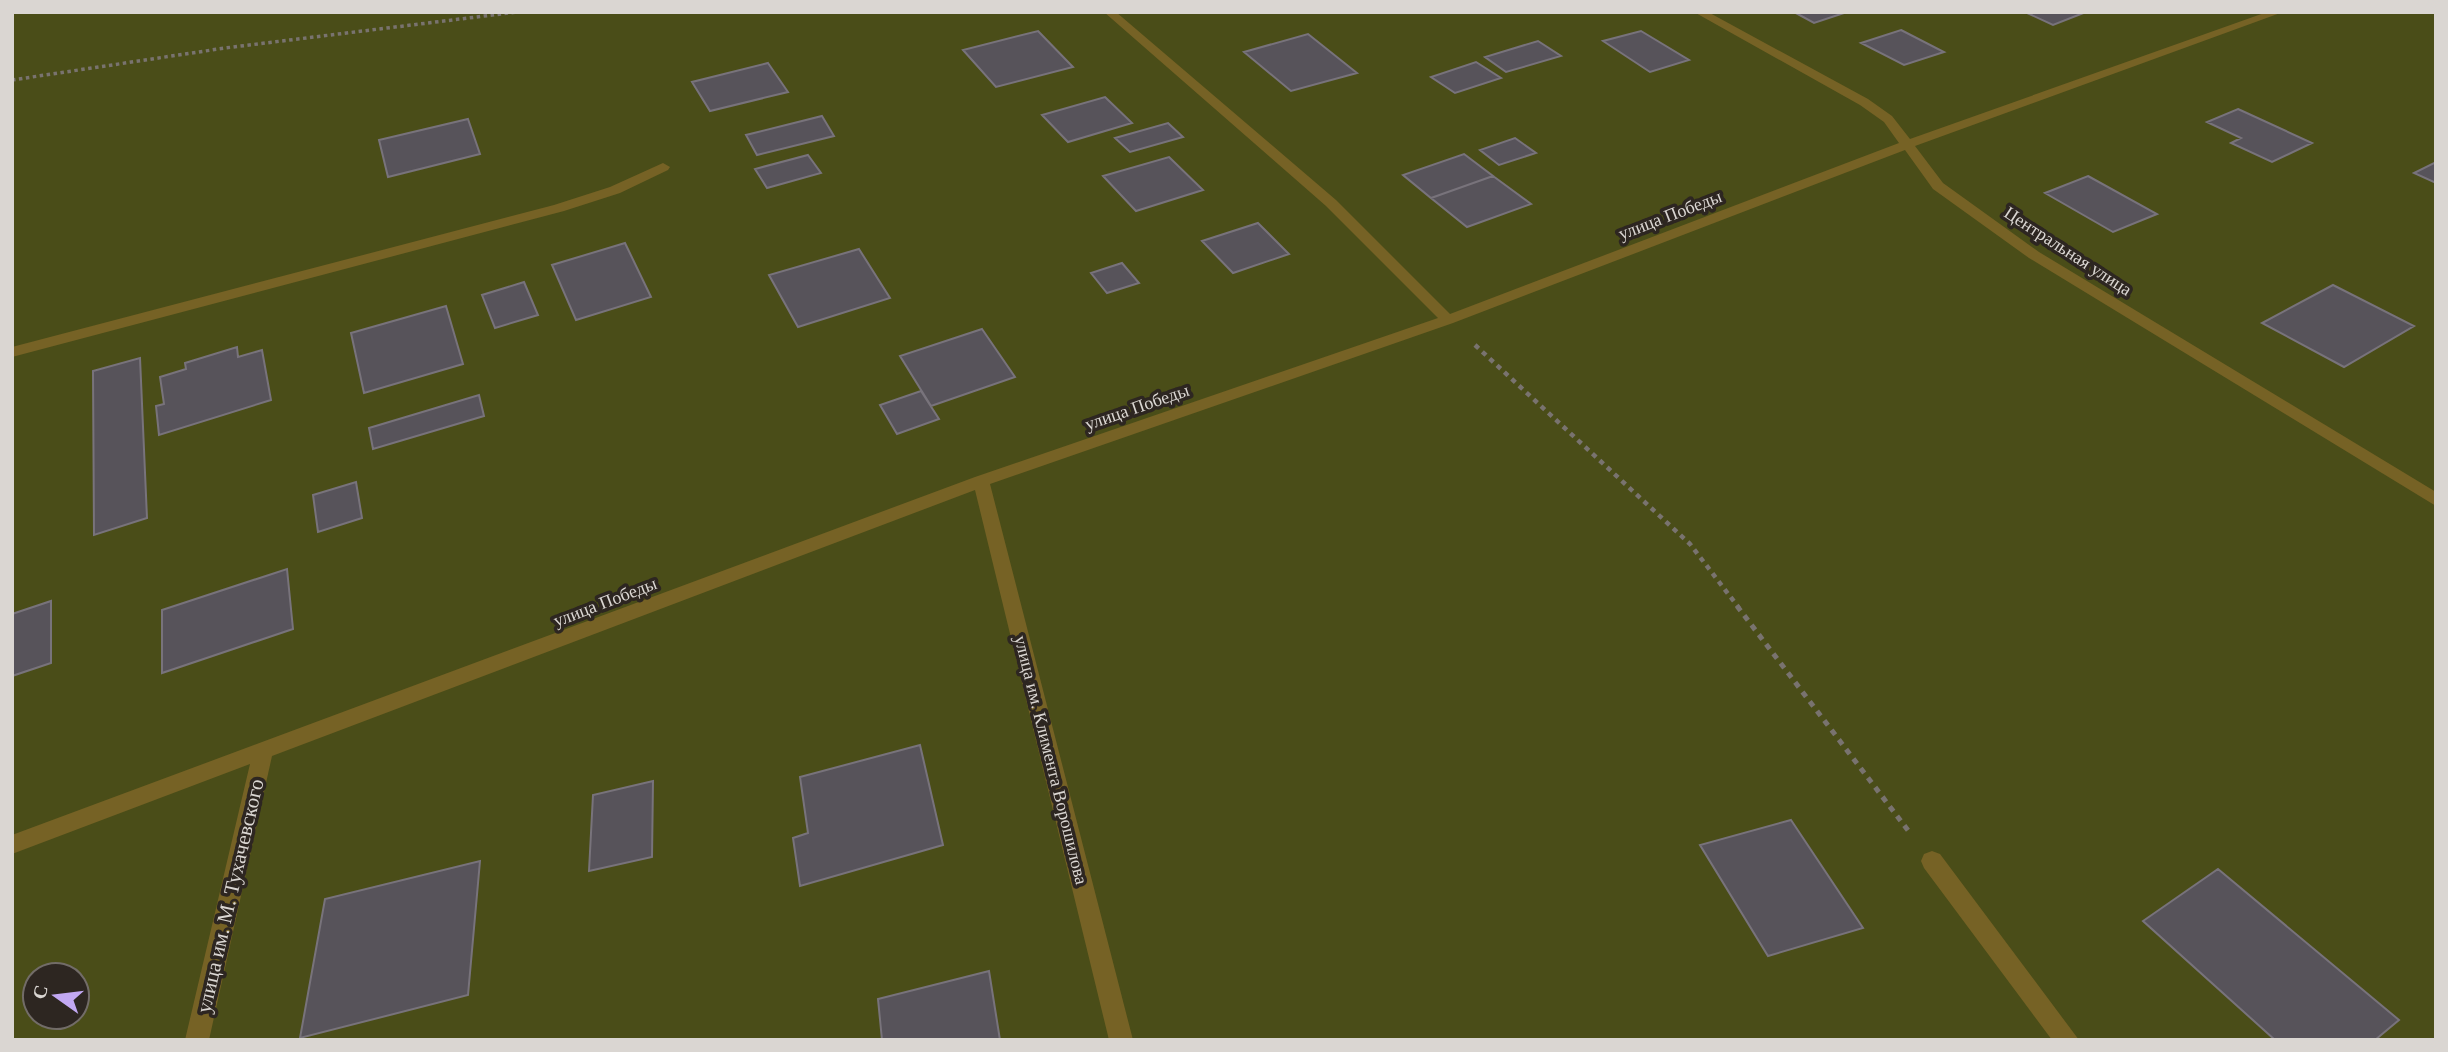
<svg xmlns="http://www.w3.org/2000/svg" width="2448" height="1052" font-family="'Times New Roman',serif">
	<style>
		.green { fill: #4a4d18; fill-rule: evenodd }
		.building { fill: #57535a; stroke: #78737b; stroke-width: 2 }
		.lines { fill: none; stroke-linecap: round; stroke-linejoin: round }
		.path-far2 { stroke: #79736f; stroke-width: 3.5; stroke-dasharray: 3.5 3.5; stroke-linecap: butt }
		.path-far1 { stroke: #79736f; stroke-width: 4.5; stroke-dasharray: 5 5; stroke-linecap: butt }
		.path { stroke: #79736f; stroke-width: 5; stroke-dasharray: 6 6; stroke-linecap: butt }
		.minor { fill: #766225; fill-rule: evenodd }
		.labels { text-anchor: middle; stroke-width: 7; stroke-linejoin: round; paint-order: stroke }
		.street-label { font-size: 18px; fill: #dad6d2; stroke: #2d2621 }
		.near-street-label { font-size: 21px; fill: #dad6d2; stroke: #2d2621 }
	</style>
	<rect width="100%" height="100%" fill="#2d2621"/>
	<path class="green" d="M12,12H2436V1040H12ZM35,975H77V1017H35Z"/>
	<path class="building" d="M1794,12H1847L1814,23Z
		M2025,12H2086L2053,25Z
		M1901,30L1944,52L1904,65L1861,43Z
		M1038,31L1073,67L996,87L963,50Z
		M1641,31L1689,60L1650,72L1603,41Z
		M1308,34L1357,73L1291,91L1244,52Z
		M1538,41L1561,56L1506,72L1485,57Z
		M1476,62L1501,78L1455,93L1431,77Z
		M768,63L788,92L710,111L692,82Z
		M1105,97L1132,123L1068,142L1042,115Z
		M2238,109L2312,143L2272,162L2231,143L2241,138L2207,122Z
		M822,116L834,136L757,155L746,135Z
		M468,119L480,154L388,177L379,140Z
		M1168,123L1183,137L1130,152L1115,138Z
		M1515,138L1536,153L1499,165L1480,150Z
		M1464,154L1493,176L1431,198L1403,175Z
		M808,155L821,173L767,188L755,169Z
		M1169,157L1203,190L1136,211L1103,176Z
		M2436,162V183L2414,173Z
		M1493,176L1531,204L1467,227L1431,198Z
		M2088,176L2157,214L2113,232L2045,193Z
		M1258,223L1289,254L1233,273L1202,241Z
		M625,243L651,297L576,320L552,265Z
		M859,249L890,298L798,327L769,275Z
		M1122,263L1139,283L1107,293L1091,273Z
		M524,282L538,315L495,328L482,295Z
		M2333,285L2414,326L2344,367L2262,323Z
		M446,306L463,364L364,393L351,333Z
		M982,329L1015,377L931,406L900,356Z
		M237,347L238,357L262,350L271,400L159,435L156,406L164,404L160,377L186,369L185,363Z
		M140,358L147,518L94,535L93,371Z
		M921,391L939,419L897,434L880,405Z
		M479,395L484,416L373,449L369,428Z
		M356,482L362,518L318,532L313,495Z
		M287,569L293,629L162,673V610Z
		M51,601V663L12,676V614Z
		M920,745L943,845L800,886L793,838L808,833L800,777Z
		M653,781L652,857L589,871L593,795Z
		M1791,820L1863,928L1768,956L1700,845Z
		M480,861L468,995L300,1038L325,899Z
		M2218,869L2399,1020L2375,1040H2275L2143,921Z
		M989,971L1000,1040H882L878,999Z"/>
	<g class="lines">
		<path class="path-far2" d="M12,80L225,48L517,12"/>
		<path class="path-far1" d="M1475,345L1690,544L1739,608"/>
		<path class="path" d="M1737,606L1910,833"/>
		<path class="minor" d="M1104,12H1116L1336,200L1450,314L1899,143L1884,122L1860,105L1694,12H1708L1868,99L1892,116L1910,139L2267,12H2283L1915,146L1943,183L2039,252L2436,492V506L2029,258L1933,189L1905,150L1453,323L990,484L1133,1040H1109L975,490L272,756L209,1040H185L250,764L12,854V835L975,477L1438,318L1326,206Z
			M663,163L670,167L668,170L620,193L564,211L12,357V347L554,205L610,187Z
			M1932,851L1940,854L2079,1040H2052L1924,868L1921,861L1924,854Z"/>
	</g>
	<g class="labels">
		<g class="street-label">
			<text transform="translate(1670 215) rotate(-21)" y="6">улица Победы</text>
			<text transform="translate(2068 251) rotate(33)" y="6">Центральная улица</text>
			<text transform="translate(1137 407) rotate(-19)" y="6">улица Победы</text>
			<text transform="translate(605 602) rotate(-21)" y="6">улица Победы</text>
			<text transform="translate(1051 760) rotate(76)" y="6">улица им. Климента Ворошилова</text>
		</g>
		<g class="near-street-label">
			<text transform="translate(230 896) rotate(-77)" y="7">улица им. М. Тухачевского</text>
		</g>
	</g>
	<rect width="2448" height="1052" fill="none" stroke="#dad6d2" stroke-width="28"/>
	<g transform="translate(56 996) rotate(284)"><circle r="33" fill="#2d2621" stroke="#726c68" stroke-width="2"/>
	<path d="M0-5L12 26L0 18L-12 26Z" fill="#c2a8f2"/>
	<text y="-10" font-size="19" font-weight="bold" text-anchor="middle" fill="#dad6d2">С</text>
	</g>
</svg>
